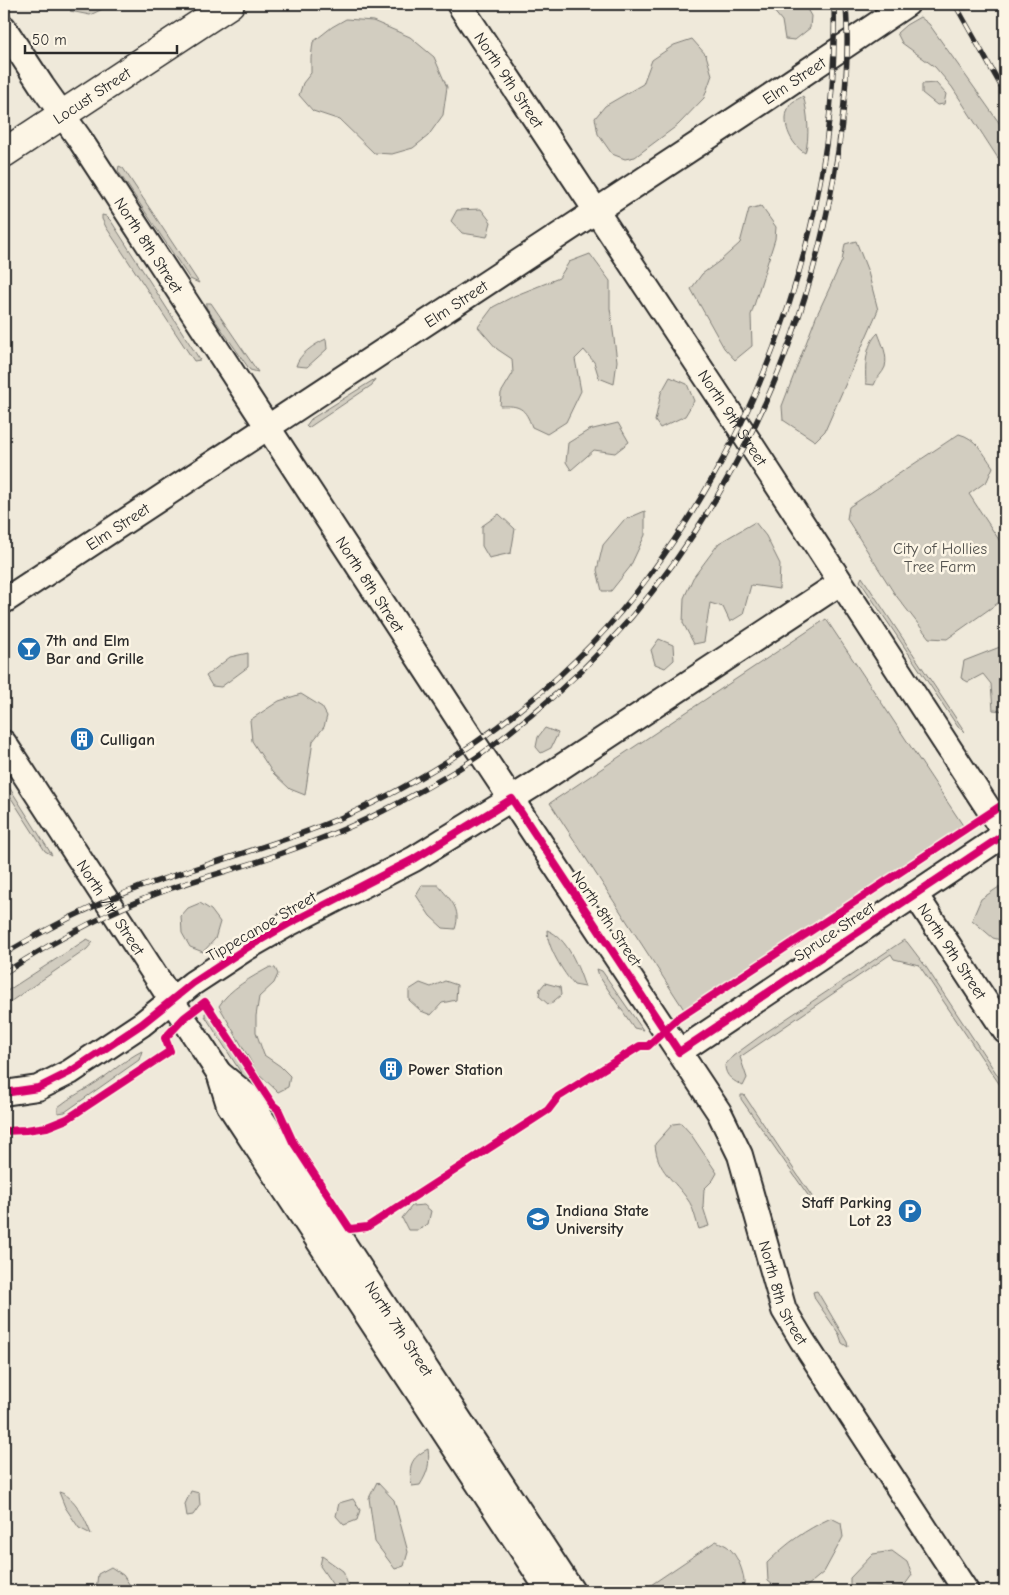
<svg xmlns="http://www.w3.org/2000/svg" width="1009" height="1595" font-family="'Comic Neue',sans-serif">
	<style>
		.green { fill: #d2cdc0; stroke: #7e7c76 }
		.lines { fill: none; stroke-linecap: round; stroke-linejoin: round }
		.minor-casing { stroke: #2b2b2b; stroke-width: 28 }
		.tertiary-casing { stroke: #2b2b2b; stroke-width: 31 }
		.minor { stroke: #fcf5e5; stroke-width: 24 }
		.tertiary { stroke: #fcf5e5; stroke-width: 28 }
		.rail-casing { stroke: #2b2b2b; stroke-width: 5.5 }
		.rail { stroke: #fcf5e5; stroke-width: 4; stroke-dasharray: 11; stroke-linecap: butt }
		.cycleway-casing { stroke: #fcf5e5; stroke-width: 11 }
		.cycleway { stroke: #d6006c; stroke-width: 8 }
		.labels { text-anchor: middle; stroke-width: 5; stroke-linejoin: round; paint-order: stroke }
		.street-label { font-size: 16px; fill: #2b2b2b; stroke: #fcf5e5 }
		.park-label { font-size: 16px; fill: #555450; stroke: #fcf5e5 }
		.poi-label { font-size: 16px; font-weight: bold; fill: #2b2b2b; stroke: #fcf5e5; text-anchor: start }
	</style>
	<rect width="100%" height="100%" fill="#efe9da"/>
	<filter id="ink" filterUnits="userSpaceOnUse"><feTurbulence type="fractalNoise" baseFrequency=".02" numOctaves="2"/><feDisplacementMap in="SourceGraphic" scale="10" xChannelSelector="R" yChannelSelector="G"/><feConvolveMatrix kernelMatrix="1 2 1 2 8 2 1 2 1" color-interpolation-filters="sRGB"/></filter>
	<g filter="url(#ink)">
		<path class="green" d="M77,4H113L90,15L70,11Z
			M768,4H804L811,16L810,28L795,40L785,39L782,21Z
			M920,17L929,24L1005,131V169L952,87L935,67L902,43L897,33L906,25Z
			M346,19L373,21L410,37L434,57L447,87L443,115L428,136L413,148L392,154L374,153L340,120L313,111L299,95L303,83L311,73V58L313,42L332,27Z
			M692,39L706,55L712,75L704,98L678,125L635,157L625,159L612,154L598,134L595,118L605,106L643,84L652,60L674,45Z
			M936,83L946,94L944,104L937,105L922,93V84Z
			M803,96C808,111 810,139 805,153C790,144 780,121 790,105C792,101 799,99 803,96Z
			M119,166L123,168L199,283L190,279L118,171Z
			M761,206L776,227L775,239L751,315L752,346L735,360L724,348L691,289L702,274L721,260L740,243L749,209Z
			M481,209L491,222L487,237L462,233L451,221L457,210Z
			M102,215L106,216L111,221L200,360L194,361L106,227L102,219Z
			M856,241L868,272L878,310L825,431L815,441L783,420L782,406L816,317L842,261L845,244Z
			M590,254L610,281V308L617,361L614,384L599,378L594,362L584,350L575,359L581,391L566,422L547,434L532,427C525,408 520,405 500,406L501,393L513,373L512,359L497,349L478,327L493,307L514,296L559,278L569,262Z
			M206,303H211L258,372L250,370L206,307Z
			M878,333C882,344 888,355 885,367C883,373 876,378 874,385L866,384C865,367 865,345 878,333Z
			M326,339L327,349L307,367L296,366C299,354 315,344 326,339Z
			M670,377L687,384L694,401L685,416L660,428L655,421L661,393Z
			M375,379L372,385L308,428L306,426L311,419Z
			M618,423L629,442L615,453L594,450L571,470L566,462L568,443L589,430Z
			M959,434C976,438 983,453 993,467L987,481L969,494L1005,549V598L947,639L929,638L894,593L847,519L849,507Z
			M645,511V535L630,567L611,591H602L597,570L603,545L624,520Z
			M499,514L515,529L511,553L489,558L482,546V526Z
			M755,522L766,536L780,564L779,589L751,585L743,614L730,622L723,607L710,603L704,642L694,644L683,623L684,598L693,578L719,543Z
			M862,577L965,732L958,727L860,581Z
			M826,619L964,827L685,1011L550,803Z
			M659,639L673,645L674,660L665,668L655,664L651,650Z
			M1005,645V711L993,710L991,684L983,674L968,682L961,678L964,661Z
			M248,653V667L221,687L212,686L206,676L230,657Z
			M301,694L322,707L327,716L324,727L313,741L305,795L290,789L272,772L252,741L250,720L279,701Z
			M545,728L558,733L551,748L541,753L536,747L538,737Z
			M4,779L52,855L45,851L4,787Z
			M422,885H438C450,900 462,908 455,929L443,928L430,916L416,895Z
			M999,887L1002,918L1005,920V941L993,938L972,920L981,899Z
			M200,903L211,910L220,922L215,939L203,952L190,947L182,933L181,916L188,908Z
			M547,930C568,938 578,967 585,987L574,985C563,972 547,947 547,930Z
			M87,939L93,942L87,949L4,1006V993Z
			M904,940L907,942L926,967L1004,1085H1000L919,965L894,959L891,954L740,1057L747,1078L743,1086C734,1081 725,1077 725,1065L733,1056L759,1037Z
			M270,967L275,968L278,974L274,983L259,997L256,1016V1032L264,1055L280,1066L290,1076L288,1087L278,1092L257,1072L219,1006C229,989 252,977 270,967Z
			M597,969L602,971L643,1030L634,1028L599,976Z
			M445,981L457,985L456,1000L442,1003L431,1015L421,1011L409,1000V990L420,983L431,987Z
			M545,983L560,987L561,995L549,1005L539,996L540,989Z
			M207,1012L263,1098L265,1101L263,1103L259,1101L205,1016V1013Z
			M142,1051L139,1060L65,1112L58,1113V1107C70,1097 84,1091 97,1082C112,1072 126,1059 142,1051Z
			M741,1095H744L813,1198L812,1201L741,1099Z
			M681,1123L690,1133L717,1173L713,1180L704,1189L703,1207L709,1226L699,1229C696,1221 693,1206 688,1200C674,1179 657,1172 655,1144L673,1124Z
			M424,1205L431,1211L428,1224L418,1230H408L402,1218L412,1206Z
			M817,1291L847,1342L848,1347L842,1343L839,1334L815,1299L813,1292Z
			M428,1449C430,1464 428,1472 420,1485L412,1486C408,1467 410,1458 428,1449Z
			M377,1482L394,1500L408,1552L404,1566L395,1569L375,1542L369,1498Z
			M191,1491L199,1493L200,1505L193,1515L187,1516L185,1504Z
			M59,1492C75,1496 85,1519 91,1534L79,1528L65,1507Z
			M353,1499L360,1510L357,1520L344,1525L336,1516L339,1503Z
			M831,1518L841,1523L843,1537L824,1572L806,1587L781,1591L768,1581L767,1563C787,1543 805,1530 831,1518Z
			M716,1541C720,1543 727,1545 730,1549C739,1558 747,1579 743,1591H642Z
			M892,1551L907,1562L912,1575L904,1586L891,1589L877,1588L861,1591L850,1590V1578L873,1554Z
			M322,1556L343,1571L350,1591H337L320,1566Z
			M111,1567L123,1575L134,1591H98L96,1590L98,1574Z"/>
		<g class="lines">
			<g class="minor-casing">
				<g id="minor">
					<path id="s1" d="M459,4L748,440L1005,834"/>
					<path id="s2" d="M4,28L42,86L79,138L474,743L719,1112L740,1155L784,1310L802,1340L966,1591"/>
					<path id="s3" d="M4,601L760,103L907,4"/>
					<path id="s4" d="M4,743L219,1073L246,1095L572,1591"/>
					<path id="s5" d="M915,894L1005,1031"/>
					<path d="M679,1052L1005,834"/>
					<path d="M219,1073L229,1105L549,1591"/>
					<path d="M4,1093L38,1088L70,1072L142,1024L193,983L248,947L288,924L414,859L540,781L840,583"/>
				</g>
			</g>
			<g class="tertiary-casing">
				<g id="tertiary">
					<path id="s6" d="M4,153L230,4"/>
				</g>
			</g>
			<use href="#minor" class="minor"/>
			<use href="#tertiary" class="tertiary"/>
			<g class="rail-casing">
				<path id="rail" d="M955,4L1005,93
					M4,954C47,928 93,905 140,887C218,859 299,840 373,803C479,750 578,673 648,577C770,413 839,208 834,4
					M4,973C57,939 113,909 172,888C201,878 231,870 259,861C301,847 344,831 383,811C416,794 449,776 480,755C497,743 513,729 530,716C681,594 781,414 824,226C840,154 851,78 846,4"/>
			</g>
			<use href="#rail" class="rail"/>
			<g class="cycleway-casing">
				<path id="cycleway" d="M4,1093L38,1088L70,1072L142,1024L193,983L248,947L288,924L414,859L512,799L679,1052L1005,834
					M4,1131L26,1130L47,1127L67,1119L170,1051L165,1038L184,1018L205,1002L273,1105L278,1109L293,1142L350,1229L367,1227L548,1110L558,1097L640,1046H648L677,1019L1005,803"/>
			</g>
			<use href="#cycleway" class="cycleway"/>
		</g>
	</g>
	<defs>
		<g id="bar-disc" transform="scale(1.25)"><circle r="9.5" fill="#1f6fb2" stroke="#fcf5e5"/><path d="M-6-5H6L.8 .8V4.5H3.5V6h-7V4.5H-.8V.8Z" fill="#fff"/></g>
		<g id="building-disc" transform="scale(1.25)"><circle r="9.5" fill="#1f6fb2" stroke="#fcf5e5"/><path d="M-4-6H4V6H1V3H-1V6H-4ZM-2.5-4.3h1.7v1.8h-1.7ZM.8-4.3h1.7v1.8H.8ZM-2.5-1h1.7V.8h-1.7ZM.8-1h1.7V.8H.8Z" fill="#fff"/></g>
		<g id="parking-disc" transform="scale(1.25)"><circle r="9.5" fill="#1f6fb2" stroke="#fcf5e5"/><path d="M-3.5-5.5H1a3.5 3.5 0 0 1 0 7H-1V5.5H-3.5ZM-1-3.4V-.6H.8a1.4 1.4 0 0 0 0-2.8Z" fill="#fff"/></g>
		<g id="university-disc" transform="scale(1.25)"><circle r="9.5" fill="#1f6fb2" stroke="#fcf5e5"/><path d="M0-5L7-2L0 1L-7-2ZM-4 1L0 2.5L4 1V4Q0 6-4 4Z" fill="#fff"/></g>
	</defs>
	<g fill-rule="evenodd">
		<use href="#bar-disc" x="29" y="649"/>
		<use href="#building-disc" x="82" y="739"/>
		<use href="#building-disc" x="391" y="1069"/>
		<use href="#parking-disc" x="910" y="1211"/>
		<use href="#university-disc" x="538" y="1219"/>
	</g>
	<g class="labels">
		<g class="street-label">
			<text dy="6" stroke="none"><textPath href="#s1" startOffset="91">North 9th Street</textPath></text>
			<text dy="6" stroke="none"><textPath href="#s3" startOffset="946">Elm Street</textPath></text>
			<text dy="6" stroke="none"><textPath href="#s6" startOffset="105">Locust Street</textPath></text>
			<text dy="6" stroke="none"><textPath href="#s2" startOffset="261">North 8th Street</textPath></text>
			<text dy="6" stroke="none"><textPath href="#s3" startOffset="541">Elm Street</textPath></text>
			<text dy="6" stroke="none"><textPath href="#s1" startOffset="496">North 9th Street</textPath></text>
			<text dy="6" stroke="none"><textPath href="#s3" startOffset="136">Elm Street</textPath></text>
			<text dy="6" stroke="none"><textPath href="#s2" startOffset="666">North 8th Street</textPath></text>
			<text dy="6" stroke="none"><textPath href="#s4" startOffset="196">North 7th Street</textPath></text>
			<text transform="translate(607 918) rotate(56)" y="6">North 8th Street</text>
			<text transform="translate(261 926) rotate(-30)" y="6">Tippecanoe Street</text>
			<text transform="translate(834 931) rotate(-34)" y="6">Spruce Street</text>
			<text dy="6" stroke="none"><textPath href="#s5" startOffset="68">North 9th Street</textPath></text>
			<text dy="6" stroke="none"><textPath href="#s2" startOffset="1491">North 8th Street</textPath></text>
			<text dy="6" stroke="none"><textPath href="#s4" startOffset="708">North 7th Street</textPath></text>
		</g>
		<g class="park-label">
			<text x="940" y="554">City of Hollies<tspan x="940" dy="18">Tree Farm</tspan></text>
		</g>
		<g class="poi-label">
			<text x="46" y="646">7th and Elm<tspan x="46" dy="18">Bar and Grille</tspan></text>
			<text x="100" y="745">Culligan</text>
			<text x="408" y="1075">Power Station</text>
			<text x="892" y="1208" text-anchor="end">Staff Parking<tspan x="892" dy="18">Lot 23</tspan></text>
			<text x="556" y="1216">Indiana State<tspan x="556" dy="18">University</tspan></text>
		</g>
	</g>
	<rect width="1009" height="1595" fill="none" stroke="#fcf5e5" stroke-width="20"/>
	<rect x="10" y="10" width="989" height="1575" fill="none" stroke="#2b2b2b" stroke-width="2" filter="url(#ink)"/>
	<path d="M25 45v8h152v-8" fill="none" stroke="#2b2b2b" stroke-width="2.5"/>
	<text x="32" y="45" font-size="15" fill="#2b2b2b" stroke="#fcf5e5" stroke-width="4" paint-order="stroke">50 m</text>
</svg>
